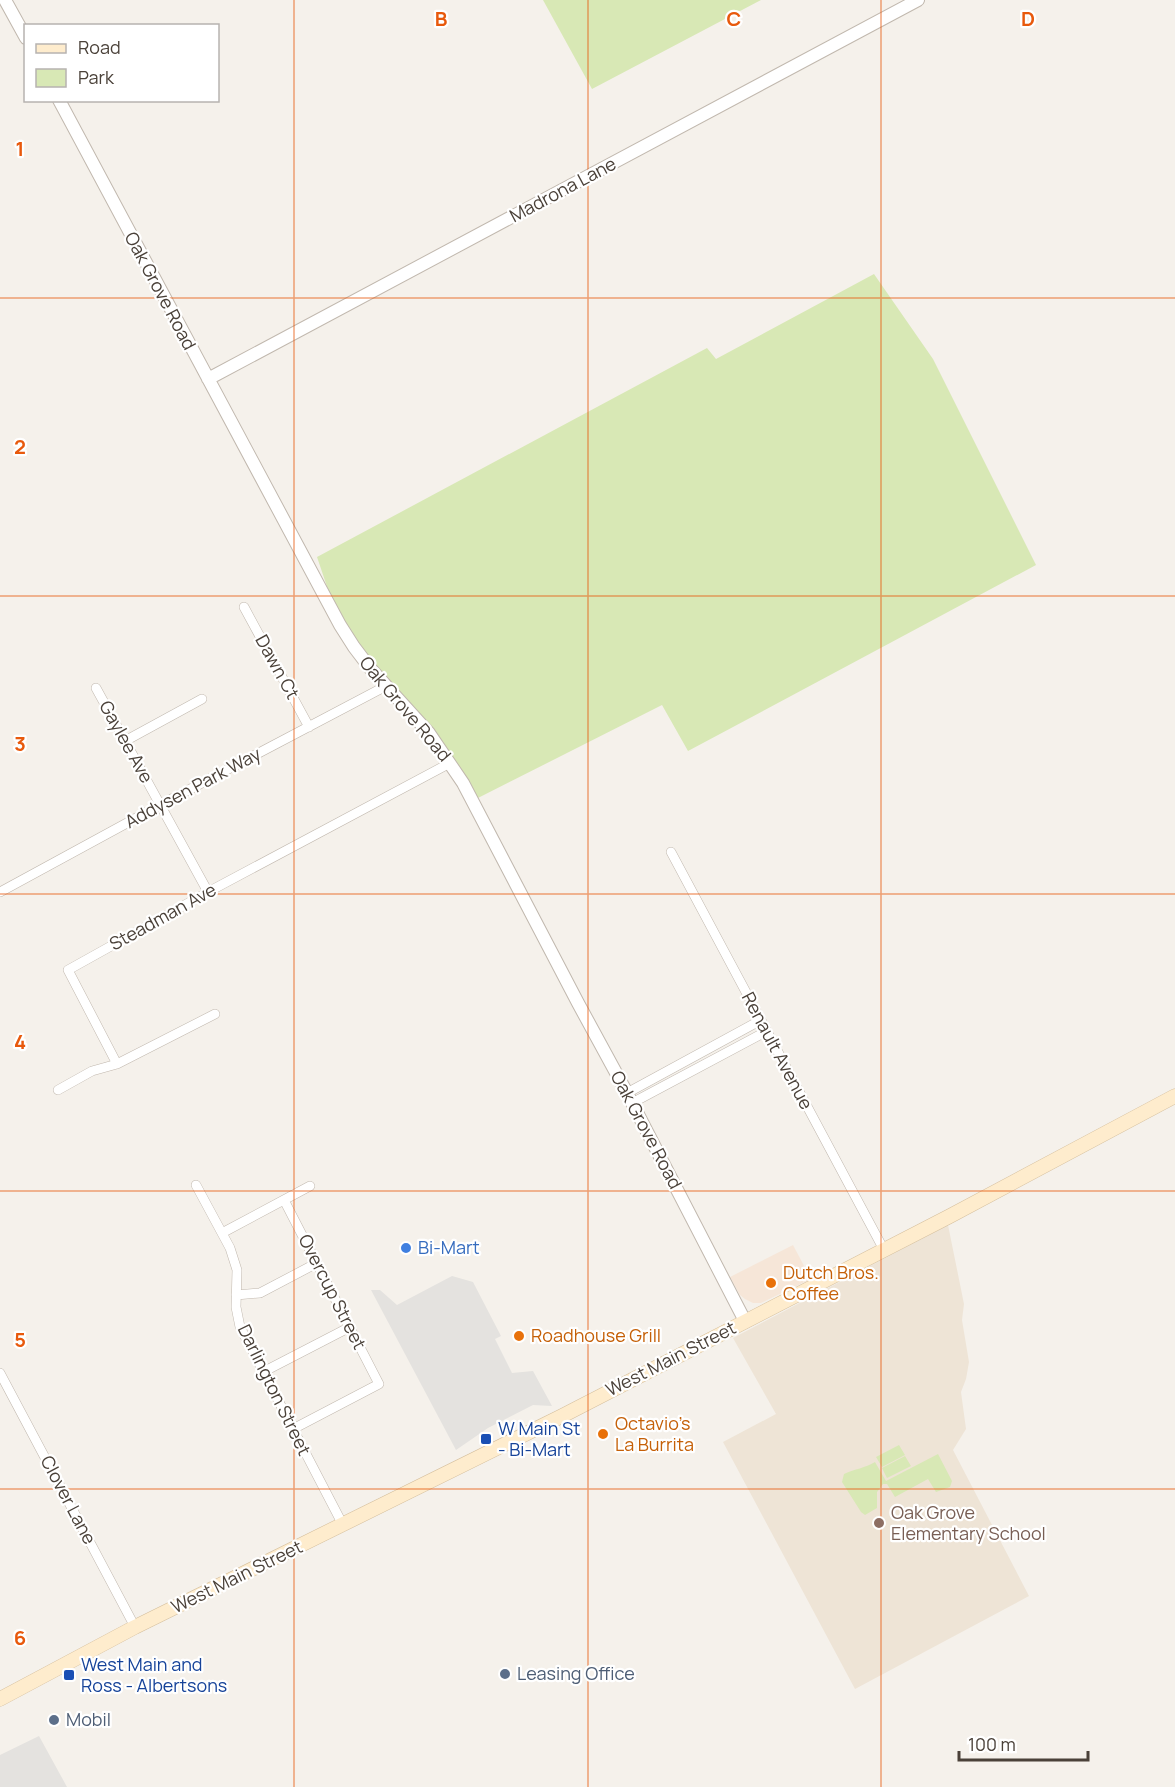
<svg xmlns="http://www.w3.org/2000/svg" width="1175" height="1787" font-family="Manrope,sans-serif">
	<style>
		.commercial { fill: #f6e6d8 }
		.education { fill: #eee4d6 }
		.green { fill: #d8e8b5 }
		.parking { fill: #e4e2df }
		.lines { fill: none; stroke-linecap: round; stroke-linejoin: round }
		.minor-casing { stroke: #c1b8ae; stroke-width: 10 }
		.tertiary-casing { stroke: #c1b8ae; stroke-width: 14 }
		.secondary-casing { stroke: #d4be9c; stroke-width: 15 }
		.minor { stroke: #fff; stroke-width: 9 }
		.tertiary { stroke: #fff; stroke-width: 12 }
		.secondary { stroke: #feeccd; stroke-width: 14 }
		.grid { fill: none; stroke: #e8590c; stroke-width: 1.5; stroke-opacity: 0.55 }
		.shop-dot { fill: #3f7fe0; stroke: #fff; stroke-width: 2 }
		.food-dot { fill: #e8710a; stroke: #fff; stroke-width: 2 }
		.transit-dot { fill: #1a4fb4; stroke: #fff; stroke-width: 2 }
		.education-dot { fill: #8d6e63; stroke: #fff; stroke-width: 2 }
		.service-dot { fill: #5c6f8a; stroke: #fff; stroke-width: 2 }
		.labels { text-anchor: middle; stroke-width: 4.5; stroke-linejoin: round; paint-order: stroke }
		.street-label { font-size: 18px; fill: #4a4139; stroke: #fff }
		.shop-label { font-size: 18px; fill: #366cbe; stroke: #fff; text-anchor: start }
		.food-label { font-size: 18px; fill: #c56008; stroke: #fff; text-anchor: start }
		.transit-label { font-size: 18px; fill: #164399; stroke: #fff; text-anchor: start }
		.education-label { font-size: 18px; fill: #785e54; stroke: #fff; text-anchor: start }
		.service-label { font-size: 18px; fill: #4e5e75; stroke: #fff; text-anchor: start }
		.grid-label { font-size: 20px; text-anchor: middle; font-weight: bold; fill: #e8590c; stroke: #fff; stroke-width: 4.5; stroke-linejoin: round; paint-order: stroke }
	</style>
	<rect width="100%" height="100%" fill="#f5f1eb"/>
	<path class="commercial" d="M793,1245L811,1279L761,1303H753L745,1299L740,1295L730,1277Z"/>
	<path class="education" d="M948,1225L964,1304L962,1320L969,1362L966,1379L961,1392L966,1429L953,1450L1029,1596L855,1689L723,1442L776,1414L733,1338Z"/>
	<path class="green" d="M543,0H761L592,89Z
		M874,274L933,359L1036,565L688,751L662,705L472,801L441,748L340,625L317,557L707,348L716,359Z
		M899,1445L905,1455L882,1467L876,1457Z
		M938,1454L952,1481L950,1487L936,1492L928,1479L895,1497L887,1484H883L877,1492V1508L865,1515L861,1512L842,1482L844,1474C855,1469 865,1468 875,1462L886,1481Z
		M905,1456L911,1466L887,1478L882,1468Z"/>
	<path class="parking" d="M452,1276L473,1282L501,1336L495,1339L512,1373L533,1371L552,1406L533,1405L488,1428L456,1450L371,1290H380L397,1305Z
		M39,1736L67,1787H0V1755Z"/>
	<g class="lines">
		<g class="minor-casing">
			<path id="minor" d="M244,607L309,727
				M96,688L208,892
				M125,741L202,699
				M671,852L884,1250
				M0,892L160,805L386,686
				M215,1014L117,1064L68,970L208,892L450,763
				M58,1090L92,1071L117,1064
				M627,1093L761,1020
				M632,1103L767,1031
				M196,1185L230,1248L237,1270L236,1307L240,1327L343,1525
				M284,1200L379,1384L293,1429
				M222,1233L310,1186
				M236,1295L260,1293L317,1263
				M263,1372L350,1327
				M0,1373L135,1627"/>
		</g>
		<g class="tertiary-casing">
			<path id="tertiary" d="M5,0L26,38
				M59,100L340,625L354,647L370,668L429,733L463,783L578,1003L627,1093L745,1321
				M208,379L918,0"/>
		</g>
		<g class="secondary-casing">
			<path id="secondary" d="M0,1699L135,1627L562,1416L950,1216L1175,1096"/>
		</g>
		<use href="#minor" class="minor"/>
		<use href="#tertiary" class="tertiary"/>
		<use href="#secondary" class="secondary"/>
	</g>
	<path class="grid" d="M294,0V1787M588,0V1787M881,0V1787M0,298H1175M0,596H1175M0,894H1175M0,1191H1175M0,1489H1175"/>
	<circle class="shop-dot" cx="406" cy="1248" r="6"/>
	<g class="food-dot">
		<circle cx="771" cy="1283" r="6"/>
		<circle cx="519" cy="1336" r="6"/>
		<circle cx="603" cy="1434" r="6"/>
	</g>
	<g class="transit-dot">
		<rect x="480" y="1433" width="12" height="12" rx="3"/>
		<rect x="63" y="1669" width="12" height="12" rx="3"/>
	</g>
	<circle class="education-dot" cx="879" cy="1523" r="6"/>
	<g class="service-dot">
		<circle cx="505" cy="1674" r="6"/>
		<circle cx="54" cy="1720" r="6"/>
	</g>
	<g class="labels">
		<g class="street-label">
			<text transform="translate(563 190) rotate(-28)" y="6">Madrona Lane</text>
			<text transform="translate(160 291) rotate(62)" y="6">Oak Grove Road</text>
			<text transform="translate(277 667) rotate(61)" y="6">Dawn Ct</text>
			<text transform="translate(405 709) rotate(50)" y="6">Oak Grove Road</text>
			<text transform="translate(126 742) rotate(61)" y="6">Gaylee Ave</text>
			<text transform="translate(193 788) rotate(-28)" y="6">Addysen Park Way</text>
			<text transform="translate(163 917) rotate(-29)" y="6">Steadman Ave</text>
			<text transform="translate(777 1051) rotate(62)" y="6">Renault Avenue</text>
			<text transform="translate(646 1130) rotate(62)" y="6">Oak Grove Road</text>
			<text transform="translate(332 1292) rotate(63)" y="6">Overcup Street</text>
			<text transform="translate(671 1359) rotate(-27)" y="6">West Main Street</text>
			<text transform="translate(274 1390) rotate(64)" y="6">Darlington Street</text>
			<text transform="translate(68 1500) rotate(62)" y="6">Clover Lane</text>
			<text transform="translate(237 1577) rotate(-26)" y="6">West Main Street</text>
		</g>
		<g class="shop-label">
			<text x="418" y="1254">Bi-Mart</text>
		</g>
		<g class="food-label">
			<text x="783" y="1279">Dutch Bros.<tspan x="783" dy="21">Coffee</tspan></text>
			<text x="531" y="1342">Roadhouse Grill</text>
			<text x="615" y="1430">Octavio’s<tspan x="615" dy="21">La Burrita</tspan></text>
		</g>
		<g class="transit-label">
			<text x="498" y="1435">W Main St<tspan x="498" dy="21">- Bi-Mart</tspan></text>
			<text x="81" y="1671">West Main and<tspan x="81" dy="21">Ross - Albertsons</tspan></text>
		</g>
		<g class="education-label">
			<text x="891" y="1519">Oak Grove<tspan x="891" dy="21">Elementary School</tspan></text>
		</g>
		<g class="service-label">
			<text x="517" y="1680">Leasing Office</text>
			<text x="66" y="1726">Mobil</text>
		</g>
	</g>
	<g class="grid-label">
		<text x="441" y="26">B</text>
		<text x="734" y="26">C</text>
		<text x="1028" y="26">D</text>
		<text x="20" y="156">1</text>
		<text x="20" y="454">2</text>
		<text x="20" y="751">3</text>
		<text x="20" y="1049">4</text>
		<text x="20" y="1347">5</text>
		<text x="20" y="1645">6</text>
	</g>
	<rect x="24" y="24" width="195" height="78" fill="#ffffff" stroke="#b7b3b0" stroke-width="1.5"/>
	<rect x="36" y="44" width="30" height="9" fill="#feeccd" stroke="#b7b3b0" stroke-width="1.5"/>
	<text x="78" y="54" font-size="18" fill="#4a4139">Road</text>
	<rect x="36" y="69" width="30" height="18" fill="#d8e8b5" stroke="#b7b3b0" stroke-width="1.5"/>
	<text x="78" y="84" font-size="18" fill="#4a4139">Park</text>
	<path d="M959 1751v9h129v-9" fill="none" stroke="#4a4139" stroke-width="3"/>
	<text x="968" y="1751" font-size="18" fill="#4a4139" stroke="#ffffff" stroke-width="4.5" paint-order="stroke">100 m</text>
</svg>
